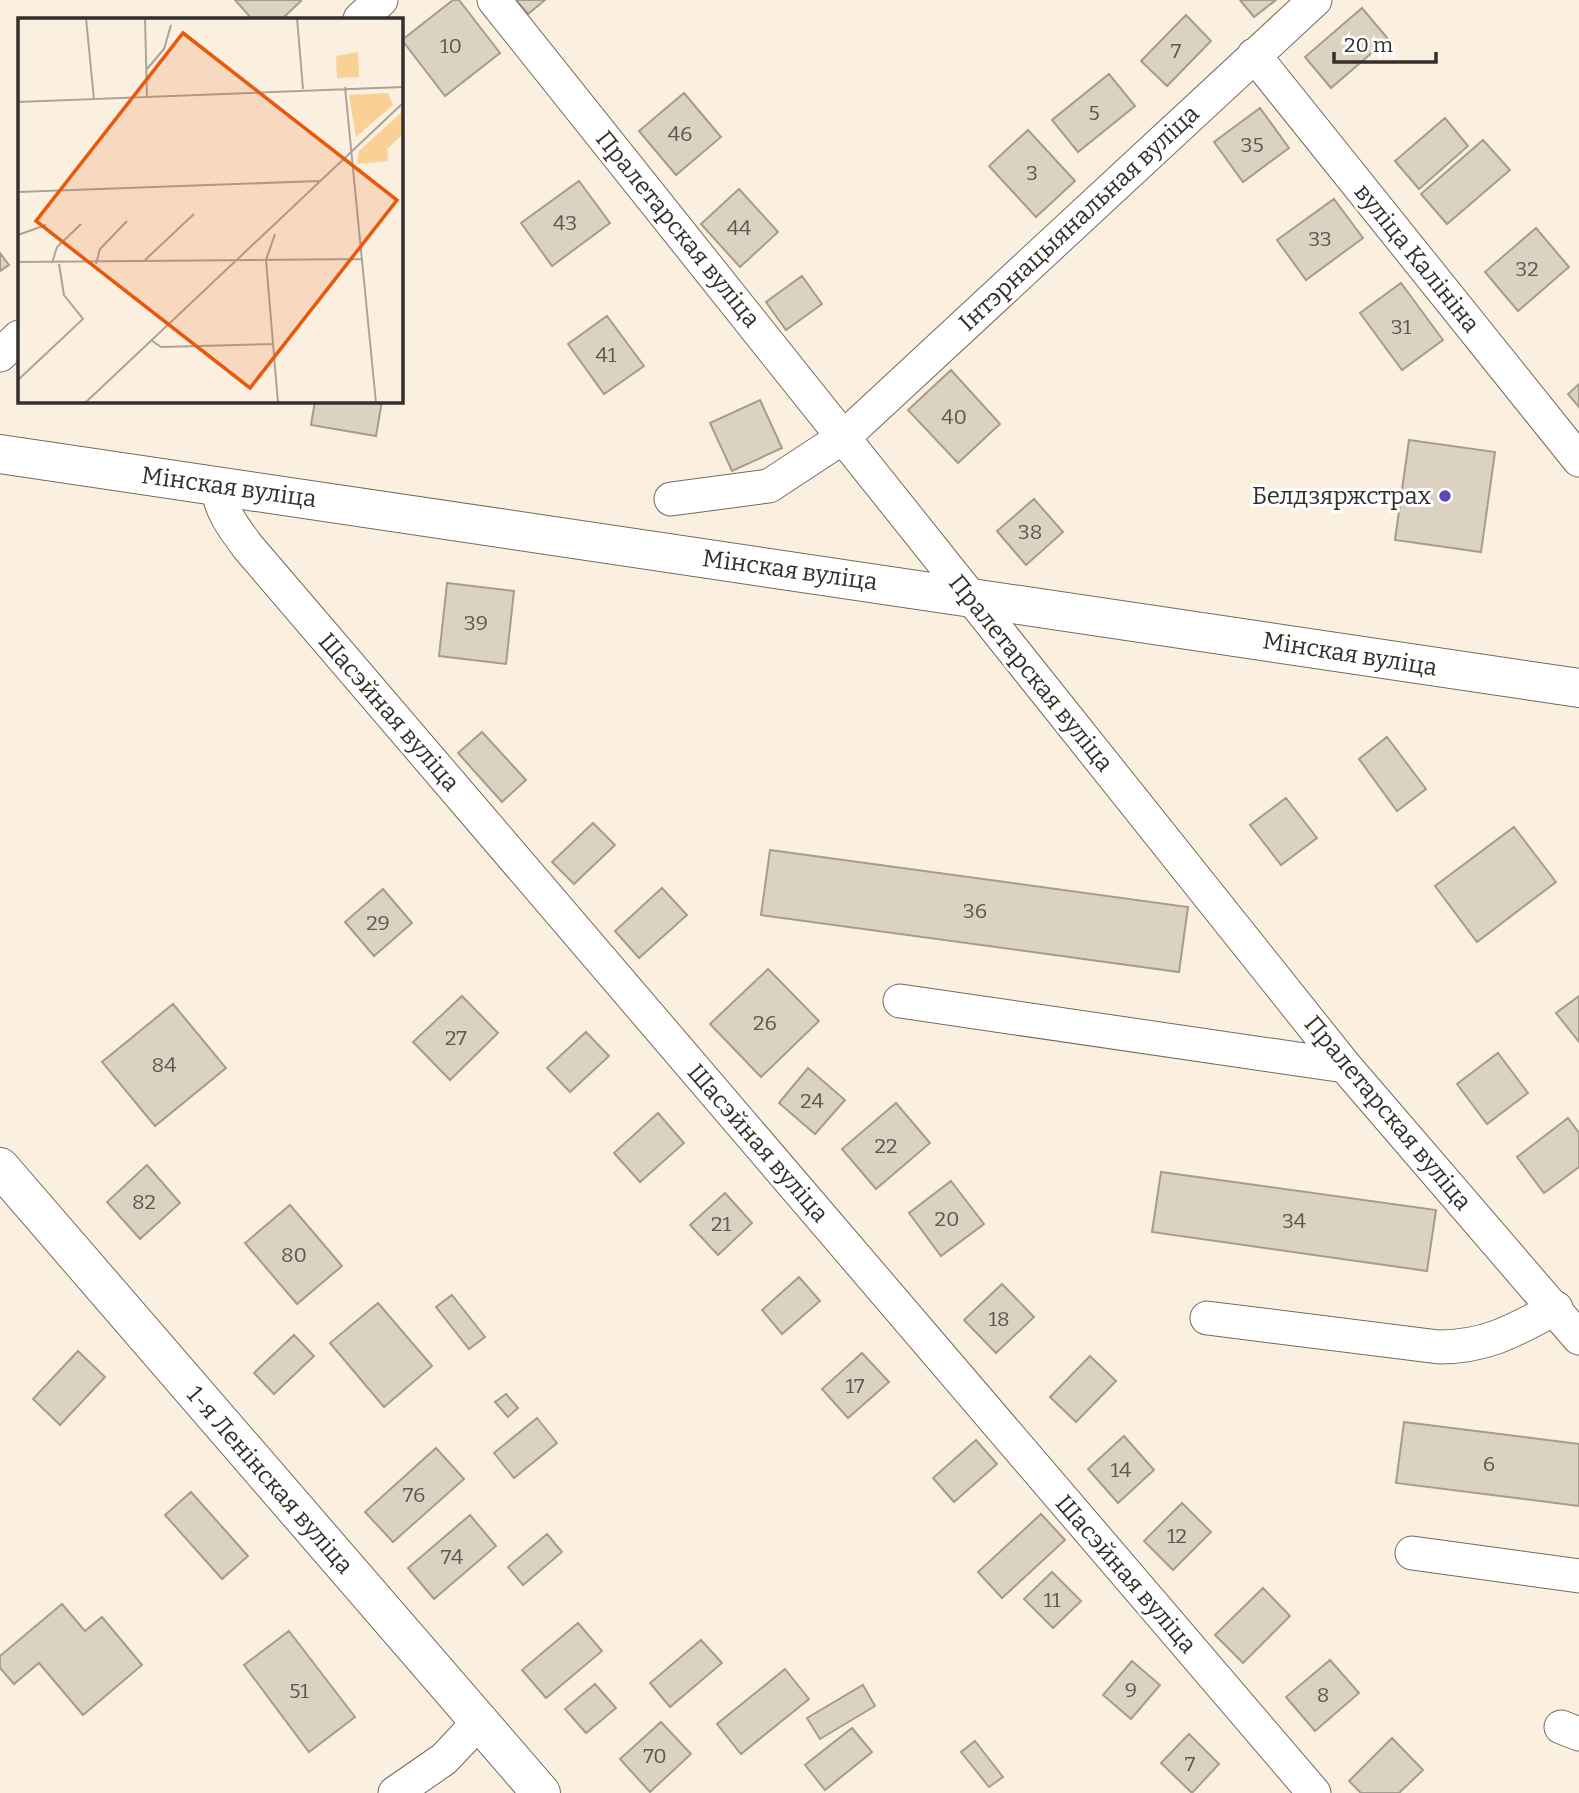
<svg xmlns="http://www.w3.org/2000/svg" width="1579" height="1793" font-family="Bitter,serif">
	<style>
		.building { fill: #dcd2c2; stroke: #a69c8e; stroke-width: 2 }
		.lines { fill: none; stroke-linecap: round; stroke-linejoin: round }
		.minor-casing { stroke: #736a5c; stroke-width: 35 }
		.major-casing { stroke: #736a5c; stroke-width: 40 }
		.minor { stroke: #fff; stroke-width: 33 }
		.major { stroke: #fff; stroke-width: 38 }
		.poi-dot { fill: #5b44bc; stroke: #fff; stroke-width: 2.5 }
		.labels { text-anchor: middle; stroke-width: 6; stroke-linejoin: round; paint-order: stroke }
		.number-label { font-size: 21px; fill: #5e5850 }
		.street-label { font-size: 24px; fill: #342f2a; stroke: #fff }
		.poi-label { font-size: 24px; fill: #342f2a; stroke: #fff; text-anchor: end }
		.inset-road { fill: none; stroke: #aba397; stroke-width: 2 }
		.view { fill: #e8590c; fill-opacity: 0.15; stroke: #e8590c; stroke-width: 3.5 }
		.inset-edge { fill: none; stroke: #342f2a; stroke-width: 3.5 }
	</style>
	<rect width="100%" height="100%" fill="#fbf0e0"/>
	<path class="building" d="M235,0H300L301,1L282,19H252Z
		M453,0H459L500,53L445,96L402,40Z
		M516,0H545L528,14Z
		M1240,0H1276L1254,17Z
		M1362,8L1388,39L1331,88L1305,57Z
		M1186,15L1211,41L1167,86L1141,61Z
		M1109,74L1135,106L1078,152L1052,120Z
		M684,93L721,137L676,175L639,131Z
		M1260,108L1289,148L1243,182L1214,142Z
		M1445,118L1468,146L1419,189L1395,161Z
		M1028,130L1075,181L1036,217L989,166Z
		M1483,140L1510,170L1447,224L1421,194Z
		M579,181L610,223L552,266L521,223Z
		M739,189L778,232L740,267L701,224Z
		M1334,199L1363,238L1306,280L1277,240Z
		M1536,228L1569,267L1518,311L1485,272Z
		M0,253L9,265L0,271Z
		M802,276L822,304L786,330L766,302Z
		M1401,283L1443,340L1402,370L1360,313Z
		M607,316L644,366L604,394L568,344Z
		M951,370L1000,424L958,463L908,410Z
		M1579,384V407L1568,394Z
		M760,400L782,448L732,471L710,423Z
		M315,401H382L376,436L311,425Z
		M1409,440L1495,452L1481,552L1395,540Z
		M1034,499L1063,532L1026,565L997,531Z
		M447,583L514,591L506,664L439,656Z
		M482,732L526,780L502,802L458,753Z
		M1387,737L1426,789L1397,811L1359,759Z
		M1286,798L1317,838L1281,865L1250,825Z
		M593,823L615,845L574,884L552,862Z
		M1514,827L1556,882L1477,942L1435,886Z
		M770,850L1188,907L1179,972L761,915Z
		M662,888L687,915L639,958L615,931Z
		M383,889L412,923L374,956L345,922Z
		M768,969L819,1021L761,1077L710,1024Z
		M462,996L498,1033L450,1080L413,1042Z
		M1579,996V1042L1556,1013Z
		M173,1004L226,1068L155,1126L102,1062Z
		M586,1032L609,1056L570,1092L547,1068Z
		M1498,1053L1528,1093L1487,1124L1457,1084Z
		M808,1068L845,1100L815,1134L779,1103Z
		M896,1103L930,1143L876,1189L842,1149Z
		M658,1113L684,1143L640,1182L614,1153Z
		M1568,1118L1579,1133V1167L1544,1193L1517,1157Z
		M147,1165L180,1203L140,1239L107,1202Z
		M1161,1172L1436,1210L1427,1271L1152,1232Z
		M951,1181L984,1224L941,1256L909,1213Z
		M725,1193L752,1223L718,1255L690,1225Z
		M290,1205L342,1266L297,1304L245,1243Z
		M799,1277L820,1301L782,1334L762,1310Z
		M1002,1284L1034,1317L996,1353L964,1320Z
		M452,1295L485,1337L469,1349L436,1307Z
		M378,1303L432,1366L384,1407L330,1343Z
		M294,1335L314,1356L274,1394L254,1373Z
		M78,1351L105,1377L60,1425L33,1399Z
		M862,1353L889,1382L848,1418L822,1389Z
		M1090,1356L1116,1381L1076,1422L1050,1397Z
		M506,1394L518,1408L508,1417L495,1402Z
		M537,1418L557,1443L514,1478L494,1453Z
		M1404,1422L1579,1444V1506L1396,1483Z
		M1124,1436L1154,1470L1118,1503L1088,1469Z
		M976,1440L997,1464L954,1502L933,1478Z
		M436,1448L464,1479L393,1542L365,1512Z
		M191,1492L248,1556L222,1579L165,1515Z
		M1182,1503L1211,1532L1173,1570L1144,1541Z
		M1041,1514L1065,1540L1002,1598L978,1572Z
		M470,1515L496,1546L434,1599L408,1568Z
		M547,1534L562,1552L523,1585L508,1567Z
		M1052,1572L1081,1601L1053,1628L1024,1599Z
		M1263,1588L1290,1616L1243,1663L1215,1635Z
		M62,1604L85,1631L102,1617L142,1665L83,1715L39,1663L14,1684L0,1668V1656Z
		M578,1623L602,1651L546,1698L522,1670Z
		M289,1631L355,1717L309,1752L244,1665Z
		M701,1640L722,1663L670,1707L650,1683Z
		M1330,1660L1359,1693L1315,1731L1286,1697Z
		M1132,1661L1160,1685L1131,1719L1103,1695Z
		M785,1669L809,1699L741,1754L717,1724Z
		M595,1684L616,1708L586,1733L565,1709Z
		M863,1685L875,1706L820,1739L807,1718Z
		M661,1722L691,1754L650,1792L620,1759Z
		M852,1728L872,1752L825,1790L805,1765Z
		M1189,1734L1219,1764L1192,1793L1161,1763Z
		M1392,1738L1423,1770L1399,1793H1361L1349,1781Z
		M975,1741L1003,1777L989,1787L961,1752Z"/>
	<g class="lines">
		<g class="minor-casing">
			<path id="minor" d="M494,0L1345,1066L1579,1338
				M360,19L381,0
				M1254,55L1579,460
				M0,355L19,337
				M217,485C220,510 233,527 248,547L1314,1793
				M671,499L769,486L845,436L1315,0
				M900,1001L1345,1066
				M1207,1318L1439,1347C1487,1347 1515,1330 1556,1308
				M1412,1553L1579,1576
				M1561,1727L1579,1734
				M395,1793L444,1759L479,1722"/>
		</g>
		<g class="major-casing">
			<path id="major" d="M0,454L1579,688
				M0,1167L541,1793"/>
		</g>
		<use href="#minor" class="minor"/>
		<use href="#major" class="major"/>
	</g>
	<circle class="poi-dot" cx="1445" cy="496" r="7"/>
	<g class="labels">
		<g class="number-label">
			<text x="451" y="53">10</text>
			<text x="1176" y="58">7</text>
			<text x="1094" y="120">5</text>
			<text x="680" y="141">46</text>
			<text x="1252" y="152">35</text>
			<text x="1032" y="180">3</text>
			<text x="565" y="230">43</text>
			<text x="739" y="235">44</text>
			<text x="1320" y="246">33</text>
			<text x="1527" y="276">32</text>
			<text x="1401" y="334">31</text>
			<text x="606" y="362">41</text>
			<text x="954" y="424">40</text>
			<text x="1030" y="539">38</text>
			<text x="476" y="630">39</text>
			<text x="975" y="918">36</text>
			<text x="378" y="930">29</text>
			<text x="765" y="1030">26</text>
			<text x="456" y="1045">27</text>
			<text x="164" y="1072">84</text>
			<text x="812" y="1108">24</text>
			<text x="886" y="1153">22</text>
			<text x="144" y="1209">82</text>
			<text x="947" y="1226">20</text>
			<text x="1294" y="1228">34</text>
			<text x="721" y="1231">21</text>
			<text x="294" y="1262">80</text>
			<text x="999" y="1326">18</text>
			<text x="855" y="1393">17</text>
			<text x="1489" y="1471">6</text>
			<text x="1121" y="1477">14</text>
			<text x="414" y="1502">76</text>
			<text x="1177" y="1543">12</text>
			<text x="452" y="1564">74</text>
			<text x="1052" y="1607">11</text>
			<text x="1131" y="1697">9</text>
			<text x="299" y="1698">51</text>
			<text x="1323" y="1702">8</text>
			<text x="655" y="1763">70</text>
			<text x="1190" y="1771">7</text>
		</g>
		<g class="street-label">
			<text transform="translate(1079 218) rotate(-43)" y="8">Інтэрнацыянальная вуліца</text>
			<text transform="translate(678 229) rotate(51)" y="8">Пралетарская вуліца</text>
			<text transform="translate(1417 258) rotate(51)" y="8">вуліца Калініна</text>
			<text transform="translate(229 487) rotate(8)" y="8">Мінская вуліца</text>
			<text transform="translate(790 570) rotate(8)" y="8">Мінская вуліца</text>
			<text transform="translate(1350 654) rotate(9)" y="8">Мінская вуліца</text>
			<text transform="translate(1031 673) rotate(51)" y="8">Пралетарская вуліца</text>
			<text transform="translate(389 712) rotate(49)" y="8">Шасэйная вуліца</text>
			<text transform="translate(1388 1113) rotate(50)" y="8">Пралетарская вуліца</text>
			<text transform="translate(758 1143) rotate(49)" y="8">Шасэйная вуліца</text>
			<text transform="translate(270 1480) rotate(49)" y="8">1-я Ленінская вуліца</text>
			<text transform="translate(1126 1574) rotate(49)" y="8">Шасэйная вуліца</text>
		</g>
		<g class="poi-label">
			<text x="1431" y="504">Белдзяржстрах</text>
		</g>
	</g>
	<g transform="translate(18 18)">
		<rect width="385" height="385" fill="#fbf0e0"/>
		<path d="M340,34L341,59L319,60L318,38ZM370,75L375,87L338,119L331,77ZM385,93V116L369,131L370,143L339,146L341,133Z" fill="#f9d196"/>
		<path class="inset-road" d="M68,0L76,82M127,0L129,79M279,0L285,71M129,51L146,31L153,7M327,69L358,385M0,84L385,69M0,174L301,163M257,216L248,242L260,385M0,217L28,207M127,242L176,196M0,244L344,241M34,245L39,229L63,206M78,246L82,231L109,203M133,322L143,329L255,326M0,362L65,301L46,277L41,246M67,385L385,85"/>
		<path class="view" d="M165,15L379,182L232,370L18,203Z"/>
		<rect width="385" height="385" class="inset-edge"/>
	</g>
	<path d="M1334 52v10h102v-10" fill="none" stroke="#342f2a" stroke-width="3.5"/>
	<text x="1344" y="52" font-size="21" fill="#342f2a" stroke="#ffffff" stroke-width="5" paint-order="stroke">20 m</text>
</svg>
